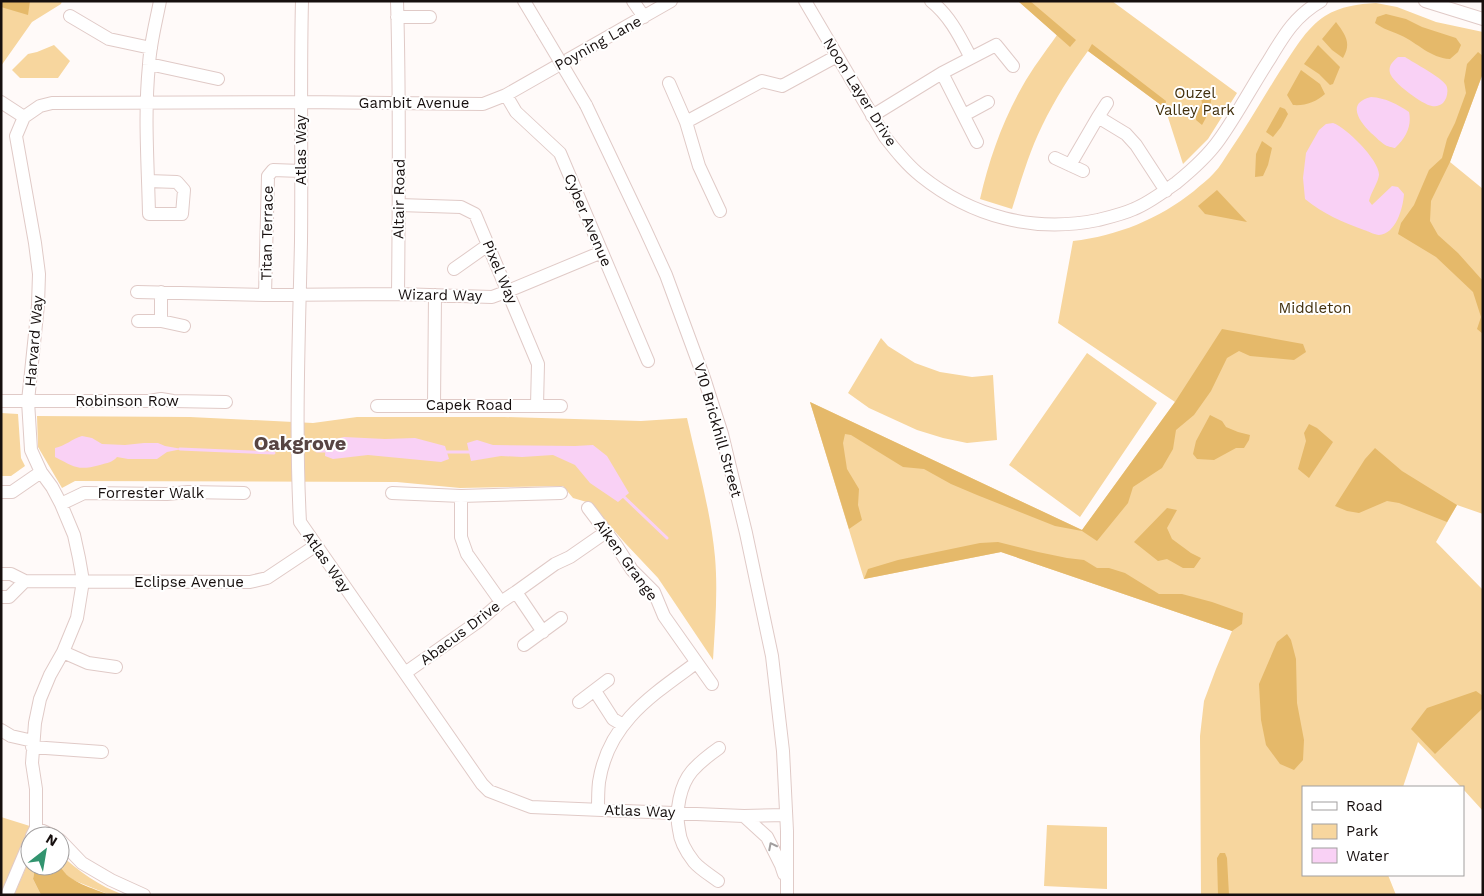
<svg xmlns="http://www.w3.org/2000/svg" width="1484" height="896" font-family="'Work Sans',sans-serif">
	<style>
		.green { fill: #f7d69e }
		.forest { fill: #e5b96a }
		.water { fill: #f9d1f5 }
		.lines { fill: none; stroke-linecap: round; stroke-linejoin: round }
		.stream { stroke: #f9d1f5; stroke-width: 3 }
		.minor-casing { stroke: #e0cac7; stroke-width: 14 }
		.minor { stroke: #fff; stroke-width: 12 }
		.minor-bridge-casing { stroke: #e0cac7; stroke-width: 14; stroke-linecap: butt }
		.minor-bridge { stroke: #fff; stroke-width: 12 }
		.oneway { stroke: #a29f9f }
		.labels { text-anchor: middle; stroke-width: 4; stroke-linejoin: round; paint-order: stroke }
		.street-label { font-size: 15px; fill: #160f0e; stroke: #fff }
		.park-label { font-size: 15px; fill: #42300d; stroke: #fff }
		.district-label { font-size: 20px; font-weight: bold; fill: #574543; stroke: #fff }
	</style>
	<rect width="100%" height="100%" fill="#fffaf9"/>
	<path class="green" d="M1,1H62L61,4L32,22L1,66Z
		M1018,1H1112L1237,93L1208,139L1183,164L1165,108L1088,51C1071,74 1055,99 1042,126C1029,152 1021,181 1012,209L980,199C989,160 1002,122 1022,87C1032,69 1045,52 1057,35Z
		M1376,3L1397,7L1436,22L1483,32V73L1450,162L1483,189V514L1457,505L1436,542L1483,590V811L1463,789V787H1461L1418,742L1403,787H1303V875H1388L1396,895H1201L1200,736L1204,701L1216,669L1232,631L1001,552L864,579L810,402L1082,530L1175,402L1058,323L1073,241C1117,236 1159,219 1194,191C1200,185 1208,180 1214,173C1220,167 1224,159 1229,152C1247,126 1263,98 1280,71C1293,52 1305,29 1325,16C1341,6 1358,4 1376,3Z
		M54,45L70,61L58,78H20L12,70L28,54L37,52Z
		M881,338L888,346L915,363L940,372L972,377L993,375L997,440L967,443L943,438L917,430L869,408L848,393Z
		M1087,353L1157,403L1080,517L1009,465Z
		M1,413L18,414L21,458L25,466L11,476H1Z
		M37,416L190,417L313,423L357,417H504L641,421L687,418C697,463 711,512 715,557C718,592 715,626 713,660L658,578L625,543L590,503L573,498L563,486L460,488L397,482L75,481L62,488L38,447Z
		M1,817L33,827L1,894Z
		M1047,825L1107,827V889L1044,886Z
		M60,854C78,871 99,886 124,895H110L73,880L62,871L60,866Z
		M30,858V866H35L33,879L41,895H14Z"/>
	<path class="forest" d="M1,1H30L28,15L1,7Z
		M1018,1H1030L1076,40L1070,47Z
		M1386,14L1406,19L1422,27L1456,38L1461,45L1458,52L1450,59C1430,58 1418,43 1400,35C1391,31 1383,29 1375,23L1377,17Z
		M1336,22C1345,34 1352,43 1343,58L1332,50L1322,39Z
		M1092,44L1166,101L1165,108L1088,51Z
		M1318,45L1340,67L1333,84L1330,85L1319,74L1304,64Z
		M1478,52L1483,56V73L1450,162L1431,201L1430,221L1438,235L1458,253L1483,281V334L1477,329L1481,317L1473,292L1436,257L1398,234L1401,223L1414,205L1429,170L1442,158L1447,139L1455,123L1466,93L1464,81L1467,64Z
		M1301,70L1320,84L1325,94C1316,102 1305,106 1293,105L1287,95Z
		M1208,90C1215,102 1208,114 1202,125L1196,120V113L1202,104L1201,96L1203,91Z
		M1280,107L1285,109L1288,114L1281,127L1273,137L1266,132Z
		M1262,141L1272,148L1268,165L1263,176L1255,177L1256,154Z
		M1217,190L1247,222L1205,214L1198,206Z
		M1222,329L1303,344L1306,352L1294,360L1250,356L1239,351L1227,358L1211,391L1194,415L1176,430L1173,449L1162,468L1133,487L1128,503L1097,541L1082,531L1055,526L977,495L951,484L924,469L903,467L851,435L845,434L843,443L847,469L859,489L858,505L862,520L849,529L810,402L1082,530L1175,402Z
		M1210,415L1222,421L1226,427L1238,432L1250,435L1249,440L1244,448H1236L1214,460L1197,459L1193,454L1196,441Z
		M1309,424L1317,428L1333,442L1309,478L1298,469L1306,441L1304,433Z
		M1375,448L1402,471L1457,505L1447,522L1399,503L1387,501L1359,513L1347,511L1335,506L1365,459Z
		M1167,508L1177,510L1167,528L1172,539L1191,553L1201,558L1194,568H1183L1167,559L1158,561L1134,542Z
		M998,542L1038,552L1067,558L1084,560L1097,568H1109L1125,573L1159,594H1182L1212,602L1243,613L1242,624L1232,631L1001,552L864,579L868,569L898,560L980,543Z
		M1287,634L1291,640L1296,659L1297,703L1304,740L1303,760L1294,770L1280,764L1266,745L1261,720L1259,684L1277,642Z
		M1476,691L1483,696V708L1435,754L1411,729L1427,708Z
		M1220,853H1225L1227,858L1229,895H1218L1217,858Z
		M35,866H60C69,883 93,888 110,895H41L33,879Z"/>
	<path class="water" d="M1398,57H1405C1414,63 1441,77 1446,85C1449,90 1447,99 1443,103C1441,105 1435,107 1432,106C1423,105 1392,82 1390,73C1388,66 1393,61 1398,57Z
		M1371,97C1386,98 1397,104 1409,112C1412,126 1406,138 1395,148C1394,148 1387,146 1387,146C1381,143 1376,137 1371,133C1359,121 1346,103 1371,97Z
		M1333,123C1346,127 1380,161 1379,175C1378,183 1371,192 1369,201L1372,205L1392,186L1398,187L1404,194C1403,208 1396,234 1379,235C1375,235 1368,231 1364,230C1343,222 1323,214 1305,199L1303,178L1306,153L1319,130L1326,124Z
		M82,436L92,438L102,444L125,445L144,443H158L165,446L182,449L167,452L157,459H128L117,457C113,462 107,463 100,465C77,471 75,467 55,457V448C65,446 72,439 82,436Z
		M344,437L385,439L415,438L445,446L449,459L441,462L368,455L333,459L325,456L326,441Z
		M477,440L493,445L575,446L593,445L607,456L629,493L618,502L590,483L575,465L553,455L522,457L501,456L471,461L467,443Z"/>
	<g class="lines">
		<path class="stream" d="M180,449L274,453
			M317,451H329
			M445,452H471
			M622,495L667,538"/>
		<g class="minor-casing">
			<path id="minor" d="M302,1C300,81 302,161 301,241C299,335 295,429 300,522L482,784L489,791L531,807L744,816L786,815
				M397,1C400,99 399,197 398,294
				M524,1L542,31
				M633,1L644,17
				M805,1L885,137C896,151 907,165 921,176C972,217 1034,233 1098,220C1110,217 1123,214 1134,209C1149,203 1163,192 1176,183C1192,170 1207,157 1219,140C1237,115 1252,86 1269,60C1284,35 1295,16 1321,1
				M931,1C950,16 960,37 971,58
				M1425,1L1483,19
				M70,16L109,39L151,48
				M397,17H430
				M149,64L218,79
				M942,73L977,142
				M669,83L686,122L699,166L720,211
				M506,95L516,112L560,153L648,361
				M1,102L24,117
				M586,105L645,229L666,275L704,378L722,434L746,533L772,656L783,751L787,831V895
				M964,115L988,102
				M872,116L942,73L996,45L1013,66
				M1098,117L1107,103
				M686,122L762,81L782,86L837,56
				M1055,158L1083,171
				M1070,165L1098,117L1126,134L1136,145L1166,191
				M148,181L177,182L184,190L182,214H149C148,165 144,115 149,65C150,44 156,22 160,1
				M399,205L461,207L475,214L538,364L537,405
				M454,269L488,245
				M137,292L265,295L398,294L492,297L508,291L602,252
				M265,295L268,176L273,170L301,171
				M138,321H161L184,326
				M161,321V292
				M1,401H149L161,399L173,401L226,402
				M434,405L435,295
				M377,406H561
				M1,492H12L41,472
				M392,493L461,496L561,493
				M461,496V537L467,554L501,602
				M61,504L84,493L167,494L188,492L244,493
				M588,508L616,545L632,570L654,592L664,616L712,684
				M1,574H11L25,581L250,582L267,578L315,546
				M1,597H9L25,581
				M543,632L516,592L555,564L570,557L606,532
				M524,645L561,618
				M63,652L88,663L116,667
				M405,673L479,621L501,602L516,592
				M595,691L613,719L623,725
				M579,702L608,680
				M1,730L11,736L33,741
				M32,747L102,752
				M598,810C598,801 598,791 599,782C608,723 651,696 696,663
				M744,816L767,837L781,865L784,874
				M36,828L54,836
				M32,836L36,828V789L32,763L35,723L40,699L50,675L63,652L77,618L83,581L79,558L74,535L61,504L52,487L41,472L31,450L28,401L38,305L39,274L35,243L16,136L24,117L40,106L52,103L300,102L483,104L506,95L671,1
				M60,840L82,863L111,880L144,895
				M718,881C710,875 700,869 694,862C687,853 680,842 679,830C675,811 680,785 692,771C700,762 709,755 719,748
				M7,895L30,841"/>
		</g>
		<use href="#minor" class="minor"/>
		<g class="minor-bridge-casing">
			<path id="minor-bridge" d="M542,31L586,105"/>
		</g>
		<use href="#minor-bridge" class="minor-bridge"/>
	</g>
	<defs><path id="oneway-chevron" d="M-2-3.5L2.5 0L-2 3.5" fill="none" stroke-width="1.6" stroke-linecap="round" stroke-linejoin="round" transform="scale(1.25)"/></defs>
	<use class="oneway" href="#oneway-chevron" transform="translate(772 846) rotate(-117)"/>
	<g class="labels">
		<g class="street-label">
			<text transform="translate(598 43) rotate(-29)" y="5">Poyning Lane</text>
			<text transform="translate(860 92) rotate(58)" y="5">Noon Layer Drive</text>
			<text x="414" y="108">Gambit Avenue</text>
			<text transform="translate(301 150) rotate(-90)" y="5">Atlas Way</text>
			<text transform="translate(399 199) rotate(-89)" y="5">Altair Road</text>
			<text transform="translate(588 220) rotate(67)" y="5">Cyber Avenue</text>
			<text transform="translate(267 233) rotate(-89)" y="5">Titan Terrace</text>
			<text transform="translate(500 272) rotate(67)" y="5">Pixel Way</text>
			<text transform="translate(440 295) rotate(1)" y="5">Wizard Way</text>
			<text transform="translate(34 341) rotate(-85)" y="5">Harvard Way</text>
			<text x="127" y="406">Robinson Row</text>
			<text x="469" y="410">Capek Road</text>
			<text transform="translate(718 430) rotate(74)" y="5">V10 Brickhill Street</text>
			<text x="151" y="498">Forrester Walk</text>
			<text transform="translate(626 560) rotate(54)" y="5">Aiken Grange</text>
			<text transform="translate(327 562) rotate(55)" y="5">Atlas Way</text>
			<text x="189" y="587">Eclipse Avenue</text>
			<text transform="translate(460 633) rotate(-37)" y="5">Abacus Drive</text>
			<text transform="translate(640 811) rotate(2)" y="5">Atlas Way</text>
		</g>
		<g class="park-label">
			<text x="1195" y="98">Ouzel<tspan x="1195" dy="17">Valley Park</tspan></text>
			<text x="1315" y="313">Middleton</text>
		</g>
		<g class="district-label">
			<text x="300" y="450">Oakgrove</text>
		</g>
	</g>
	<rect width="1484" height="896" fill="none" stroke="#160f0e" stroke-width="5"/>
	<rect x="1302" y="786" width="162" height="90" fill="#ffffff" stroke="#a29f9f"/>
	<rect x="1312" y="802" width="25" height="8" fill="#ffffff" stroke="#a29f9f"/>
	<text x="1346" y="811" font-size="15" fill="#160f0e">Road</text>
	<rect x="1312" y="824" width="25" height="15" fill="#f7d69e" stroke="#a29f9f"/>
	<text x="1346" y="836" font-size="15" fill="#160f0e">Park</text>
	<rect x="1312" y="848" width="25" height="15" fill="#f9d1f5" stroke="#a29f9f"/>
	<text x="1346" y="861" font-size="15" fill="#160f0e">Water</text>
	<g transform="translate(45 851) rotate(31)"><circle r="24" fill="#ffffff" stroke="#a29f9f"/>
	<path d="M0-4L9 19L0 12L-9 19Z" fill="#32946f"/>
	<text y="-8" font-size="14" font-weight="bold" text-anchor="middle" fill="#160f0e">N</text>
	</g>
</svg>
